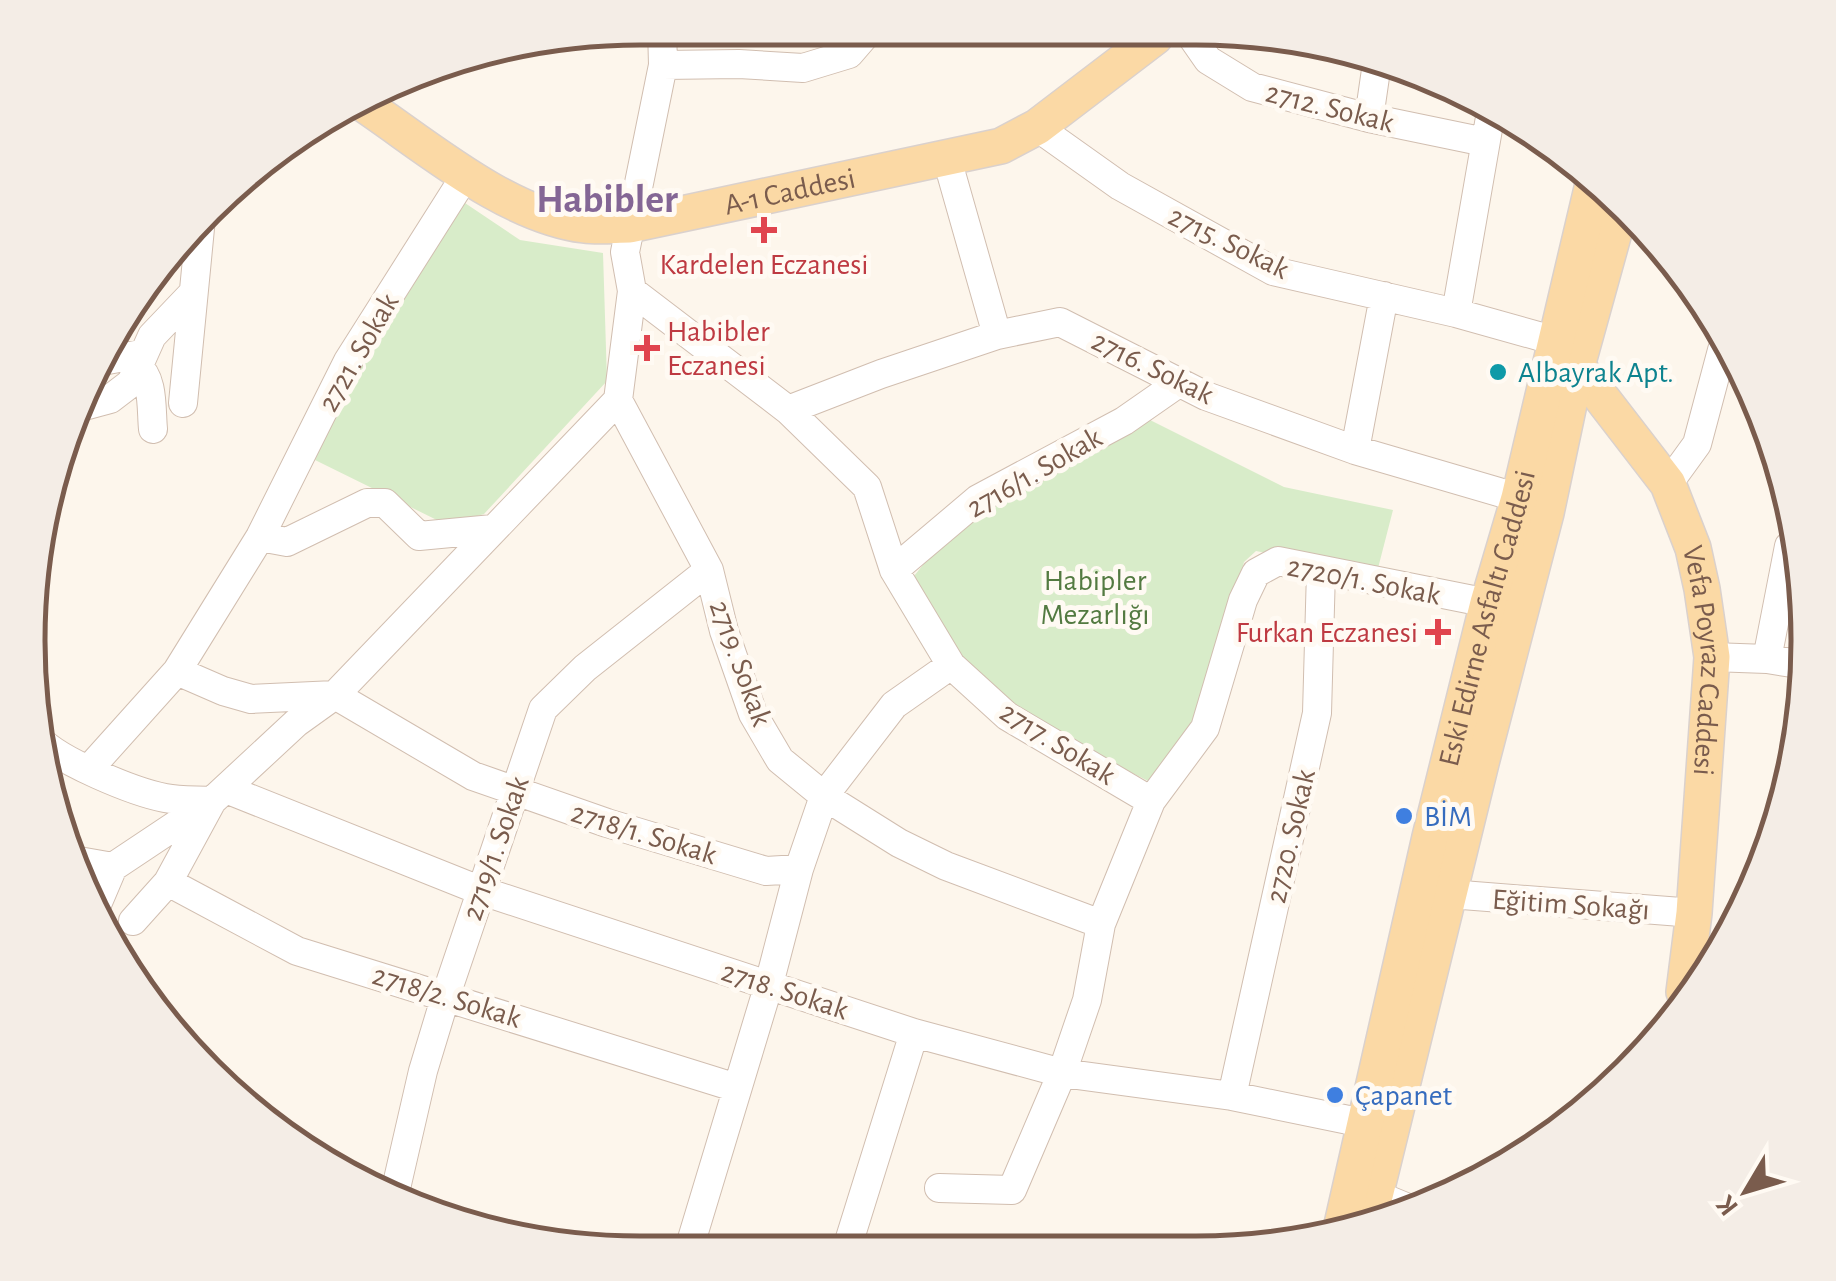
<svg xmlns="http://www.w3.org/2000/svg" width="1836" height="1281" font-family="'Alegreya Sans',sans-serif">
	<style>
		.green { fill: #d8ecc9 }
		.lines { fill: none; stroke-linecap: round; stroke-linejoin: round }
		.minor-casing { stroke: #d1beb0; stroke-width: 30 }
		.major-casing { stroke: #dad1cd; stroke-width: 38 }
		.minor { stroke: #fff; stroke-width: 28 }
		.major { stroke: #fbd9a5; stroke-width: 35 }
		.health-dot { fill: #e0444e; stroke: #fffaf3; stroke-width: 4 }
		.culture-dot { fill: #0f9aa8; stroke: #fffaf3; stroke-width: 4 }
		.shop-dot { fill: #3f7fe0; stroke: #fffaf3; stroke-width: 4 }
		.labels { text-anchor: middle; stroke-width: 10; stroke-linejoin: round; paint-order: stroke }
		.street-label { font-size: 30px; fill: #7a5c4d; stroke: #fffaf3 }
		.health-label { font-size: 30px; fill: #be3a42; stroke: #fffaf3 }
		.culture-label { font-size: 30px; fill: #0d838f; stroke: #fffaf3; text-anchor: start }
		.park-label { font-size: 30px; fill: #537a41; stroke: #fffaf3 }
		.shop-label { font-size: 30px; fill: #366cbe; stroke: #fffaf3; text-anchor: start }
		.district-label { font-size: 40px; font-weight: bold; fill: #846695; stroke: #fffaf3 }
		.rim { fill: none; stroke: #7a5c4d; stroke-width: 5 }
	</style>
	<rect width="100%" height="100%" fill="#fdf6ec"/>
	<path class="green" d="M459,199L520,240L603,253L607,381L484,514L447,525L315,460L357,367Z
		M1140,415L1284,487L1393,510L1376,576L1256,551L1244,562L1202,722L1158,786C1090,751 1010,718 958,659C939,638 925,606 910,581L964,514Z"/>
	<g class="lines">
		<g class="minor-casing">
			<path id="minor" d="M662,28L663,65L625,252L632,291L618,400L709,570L724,631L753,714L780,760L824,796L899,843L946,866L1101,924
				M1192,37L1208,60L1252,87L1369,118L1485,142
				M663,65L739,64L803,68L849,54L868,32
				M1369,118L1377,63
				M1037,127L1120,186L1273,271L1456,313L1556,341
				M947,159L997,335
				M632,291L788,410L867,487L894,570L951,665L1007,716L1151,801L1101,924L1087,1000L1062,1073L1012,1190L939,1188
				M1456,313L1492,106
				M102,361L141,354
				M137,366C154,378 151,409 153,429
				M183,403L201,218
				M73,409L110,399L131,383L152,336L193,293
				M788,410L881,374L997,335L1060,322L1206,396L1355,450L1519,498
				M1355,450L1384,296
				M1668,484L1697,444L1722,350
				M260,537L287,542L367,503H385L419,536L493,529
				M894,570L978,499L1124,421L1180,382
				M1712,657L1767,659L1805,665
				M1767,659L1789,546
				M177,671L223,691L251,699L335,695L473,776L607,823L766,871L799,869
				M38,738C58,761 134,792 165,798C180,801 197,800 212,801L168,882L133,921
				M89,769L177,671L260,537L348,361L467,173
				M226,789L479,890L914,1033L1062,1073L1232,1096L1363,1123
				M1151,801L1205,728L1243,600L1256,573L1278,561L1488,603
				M73,860L113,867
				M168,882L297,951L737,1088
				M1449,894L1694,913
				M93,914L113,867L212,801L296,723L335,695L618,400
				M1232,1096L1317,713L1321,571
				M1374,1194L1408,1208
				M394,1197L423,1071L446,995L543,709L585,668L709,570
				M846,1251L914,1033
				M688,1252L769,984L799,869L824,796L894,705L951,665"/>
		</g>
		<g class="major-casing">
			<g id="major">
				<path id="s1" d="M362,103C426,146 506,215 584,225C599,227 615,225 630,225L1001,146L1037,127L1155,37"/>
				<path id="s2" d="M1567,353L1668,484L1693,548L1702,589L1712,657L1694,913L1684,992"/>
				<path d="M1369,1220L1481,763L1546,513L1577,366L1621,207"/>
				<path id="s3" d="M1341,1229L1430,837L1488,603L1519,498L1593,184"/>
			</g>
		</g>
		<use href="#minor" class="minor"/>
		<use href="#major" class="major"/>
	</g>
	<g class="health-dot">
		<path d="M759 215h10v10h10v10h-10v10h-10v-10h-10v-10h10z"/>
		<path d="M642 333h10v10h10v10h-10v10h-10v-10h-10v-10h10z"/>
		<path d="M1433 617h10v10h10v10h-10v10h-10v-10h-10v-10h10z"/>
	</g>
	<circle class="culture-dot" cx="1498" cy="372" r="10"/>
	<g class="shop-dot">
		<circle cx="1404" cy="816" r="10"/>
		<circle cx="1335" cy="1095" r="10"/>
	</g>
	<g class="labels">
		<g class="street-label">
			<text transform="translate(1330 107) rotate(14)" y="10">2712. Sokak</text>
			<text dy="10" stroke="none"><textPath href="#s1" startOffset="465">A-1 Caddesi</textPath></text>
			<text transform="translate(1229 242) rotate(26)" y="10">2715. Sokak</text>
			<text transform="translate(358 352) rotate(-60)" y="10">2721. Sokak</text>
			<text transform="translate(1153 367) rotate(26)" y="10">2716. Sokak</text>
			<text transform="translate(1034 472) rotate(-30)" y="10">2716/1. Sokak</text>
			<text transform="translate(1364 580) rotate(11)" y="10">2720/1. Sokak</text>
			<text dy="10" stroke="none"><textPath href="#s3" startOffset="628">Eski Edirne Asfaltı Caddesi</textPath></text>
			<text dy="10" stroke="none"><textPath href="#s2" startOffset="348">Vefa Poyraz Caddesi</textPath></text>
			<text transform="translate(741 663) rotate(70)" y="10">2719. Sokak</text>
			<text transform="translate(1058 743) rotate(32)" y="10">2717. Sokak</text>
			<text transform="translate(644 833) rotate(17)" y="10">2718/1. Sokak</text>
			<text transform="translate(1290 836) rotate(-77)" y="10">2720. Sokak</text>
			<text transform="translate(495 848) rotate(-71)" y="10">2719/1. Sokak</text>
			<text transform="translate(1571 904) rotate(4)" y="10">Eğitim Sokağı</text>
			<text transform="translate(785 990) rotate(18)" y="10">2718. Sokak</text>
			<text transform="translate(447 996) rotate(17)" y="10">2718/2. Sokak</text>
		</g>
		<g class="health-label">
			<text x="764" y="274">Kardelen Eczanesi</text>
			<text x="667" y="341" text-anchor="start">Habibler<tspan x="667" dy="34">Eczanesi</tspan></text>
			<text x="1418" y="642" text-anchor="end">Furkan Eczanesi</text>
		</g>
		<g class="culture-label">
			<text x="1518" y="382">Albayrak Apt.</text>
		</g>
		<g class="park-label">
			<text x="1095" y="590">Habipler<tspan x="1095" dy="34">Mezarlığı</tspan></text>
		</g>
		<g class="shop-label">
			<text x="1424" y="826">BİM</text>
			<text x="1355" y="1105">Çapanet</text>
		</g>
		<g class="district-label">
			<text x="607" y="212">Habibler</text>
		</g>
	</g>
	<path d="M0 0H1836V1281H0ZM640 45H1196A595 595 0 0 1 1791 640V641A595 595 0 0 1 1196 1236H640A595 595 0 0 1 45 641V640A595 595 0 0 1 640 45Z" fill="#f4ede6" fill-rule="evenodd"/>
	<path class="rim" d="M640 45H1196A595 595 0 0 1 1791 640V641A595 595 0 0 1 1196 1236H640A595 595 0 0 1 45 641V640A595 595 0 0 1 640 45Z"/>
	<g transform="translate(1746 1191) rotate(232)" stroke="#fffaf3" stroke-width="8" paint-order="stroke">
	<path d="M0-8L18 38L0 25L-18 38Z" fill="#7a5c4d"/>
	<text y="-15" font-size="28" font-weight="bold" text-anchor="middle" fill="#7a5c4d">K</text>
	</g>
</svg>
